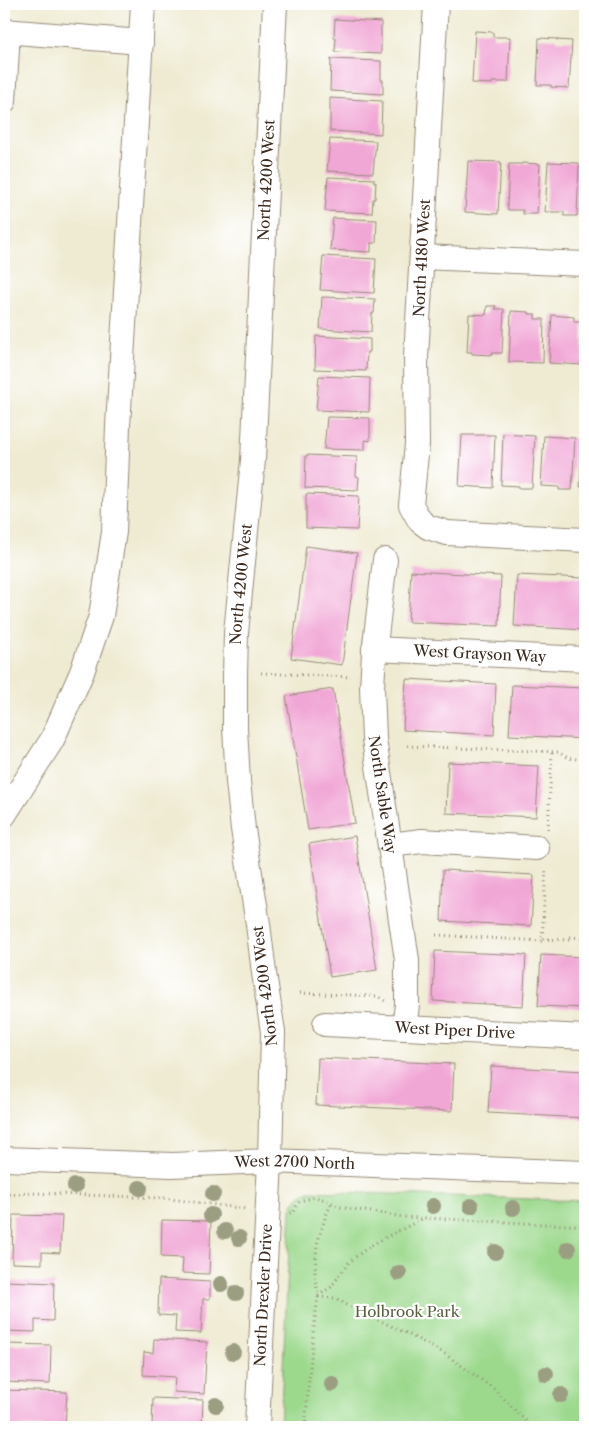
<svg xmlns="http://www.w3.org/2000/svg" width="589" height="1431" font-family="'Libre Caslon Text',serif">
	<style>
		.green { fill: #9cd98d; stroke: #6c8256 }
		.building { fill: #f1a7d6 }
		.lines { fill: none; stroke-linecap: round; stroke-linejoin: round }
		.minor-casing { stroke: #958a78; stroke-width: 26 }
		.path { stroke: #958a78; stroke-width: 3; stroke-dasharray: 1 4; stroke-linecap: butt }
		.minor { stroke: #fff; stroke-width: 24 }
		.tree { fill: #9c9e82 }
		.labels { text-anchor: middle; stroke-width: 4.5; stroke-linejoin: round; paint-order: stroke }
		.street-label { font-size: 15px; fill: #3b2a1e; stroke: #fff }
		.park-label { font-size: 15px; fill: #585f3f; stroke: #fff }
	</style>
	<rect width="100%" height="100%" fill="#fff"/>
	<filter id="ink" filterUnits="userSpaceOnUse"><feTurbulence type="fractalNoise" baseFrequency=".02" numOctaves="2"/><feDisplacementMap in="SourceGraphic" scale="10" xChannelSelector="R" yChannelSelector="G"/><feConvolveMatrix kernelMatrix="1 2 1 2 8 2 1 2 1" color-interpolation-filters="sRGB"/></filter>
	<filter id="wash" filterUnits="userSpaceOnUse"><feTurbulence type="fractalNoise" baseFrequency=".0096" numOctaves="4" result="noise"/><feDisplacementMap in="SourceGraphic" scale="20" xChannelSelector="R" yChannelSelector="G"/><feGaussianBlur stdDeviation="1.12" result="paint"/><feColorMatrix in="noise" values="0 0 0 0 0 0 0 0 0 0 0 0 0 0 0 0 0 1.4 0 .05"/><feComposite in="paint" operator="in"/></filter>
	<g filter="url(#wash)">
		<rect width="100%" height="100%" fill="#efebd3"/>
		<path class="green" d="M309,1191L585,1201V1427H280L291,1209C294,1200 300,1195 309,1191Z"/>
		<g id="blocks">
			<path class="building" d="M335,19L381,22V54L335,52L336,38H334Z
				M475,31L493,32V37H510L508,82H492V84L472,83Z
				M539,38L557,39V40L572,41L569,88L551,87V85H537Z
				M331,59L381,61V80H383V94L330,91Z
				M330,98L382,101L381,134L330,131Z
				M330,139L376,141L373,173L327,171Z
				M468,161L501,162L498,214L465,212Z
				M548,162L579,163L577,216H564V212H545Z
				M522,163L540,164L537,214H523V210H508V207H507L509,164H522Z
				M328,177L374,179V182H376L375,199H373L372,213L325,211Z
				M333,218L377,220L376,243H371V252L330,250Z
				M323,256L376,259L374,293L320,290Z
				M322,297L375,299L374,313H372L371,332L320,329Z
				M487,306H496L495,309H504L502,353H492V355L472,354V352H467L469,314L486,315Z
				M511,311L529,312V314H535V319H544L543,363L509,362Z
				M552,315L574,317V322H583L582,365L549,363Z
				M316,336L370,339V352H367L366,371L315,369Z
				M319,376L370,378L369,412L316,410Z
				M327,417L370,418V441L365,440V450L324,449Z
				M503,434L535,436L532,488H519V486L501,485Z
				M462,435H495L493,488L459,486Z
				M544,436L575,438L572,490H559V487L541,486Z
				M582,447H585V487H580Z
				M306,455L357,457L356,476L359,477L358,490L305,488Z
				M306,494L359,496L357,530L306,528Z
				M306,546L357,553L342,665L291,658Z
				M411,571L501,576L499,626L408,622Z
				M517,575L585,578V630L514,626Z
				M406,679L496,684L494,735L403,730Z
				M512,685L585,688V739L509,735Z
				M333,689L355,823L308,830L286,696Z
				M448,762L539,766L536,817L446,813Z
				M355,836L377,970L330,977L309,844Z
				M443,870L534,875L531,926L441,921Z
				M435,951L526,955L523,1006L433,1001Z
				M541,955L585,957V1008L538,1006Z
				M318,1058L454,1064L452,1111L316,1105Z
				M491,1066L585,1071V1118L488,1113Z
				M13,1215L62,1216L60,1253L42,1252V1264L12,1263Z
				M162,1220L211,1221L209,1274L182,1273L183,1258L161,1257Z
				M159,1279L210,1282V1299H203L201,1333L175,1332L176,1316L158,1315Z
				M5,1281L54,1283L53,1321L35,1320V1332L4,1331Z
				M154,1339L207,1342L204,1394L174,1392L175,1377L143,1375L144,1352L153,1353Z
				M4,1344L51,1345L50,1384L4,1382Z
				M4,1390L67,1392L65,1427H4Z
				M153,1398L203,1400L202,1427H152Z"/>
		</g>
	</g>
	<g filter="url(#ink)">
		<use href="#blocks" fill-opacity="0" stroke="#958a78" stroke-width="1"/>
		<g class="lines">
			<g class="minor-casing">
				<g id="minor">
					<path d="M436,4L416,357L417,444L411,505L420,521L428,527L447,533L585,540"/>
					<path d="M4,31L141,42"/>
					<path d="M4,101L8,31"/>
					<path d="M422,257L585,264"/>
					<path id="s1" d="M385,560L374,653L372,688L374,739L407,960V1005L404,1028"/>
					<path id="s2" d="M374,649L585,659"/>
					<path d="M4,815L52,740L82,672L101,616L114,532L118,426L143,4"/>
					<path d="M390,845L422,841L537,848"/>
					<path id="s3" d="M325,1024L585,1037"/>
					<path id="s4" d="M4,1159L172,1165L270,1161L585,1173"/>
					<path id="s5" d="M257,1427L270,1161L273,1032L264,973L258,924L243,829L238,781L235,728V675L236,633L253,460L275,4"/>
				</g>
			</g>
			<path class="path" d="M261,673L351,677
				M407,746L558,752L568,758L585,760
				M548,829L552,752
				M436,935L542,941L546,868
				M543,939L569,940V937L585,938
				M300,993L377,996L385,1001
				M4,1195L31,1193L163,1198L247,1209
				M290,1213H293L295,1208L300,1201L315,1197L326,1200L340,1207L403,1217L585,1226
				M318,1296L331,1287L349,1262L362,1252L375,1243L422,1219
				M318,1297L335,1298L349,1306L406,1333L442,1352L493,1388L532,1427
				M305,1427L313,1334L318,1297L315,1272L317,1244L326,1215L332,1203"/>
			<use href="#minor" class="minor"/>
		</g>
		<g class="tree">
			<circle cx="75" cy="1186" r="8"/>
			<circle cx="140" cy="1188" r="8"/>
			<circle cx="213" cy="1194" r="8"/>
			<circle cx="433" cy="1206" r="8"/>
			<circle cx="471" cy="1206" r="8"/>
			<circle cx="513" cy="1208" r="8"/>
			<circle cx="211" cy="1215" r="8"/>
			<circle cx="225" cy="1231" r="8"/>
			<circle cx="239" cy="1238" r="8"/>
			<circle cx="568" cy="1249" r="8"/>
			<circle cx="495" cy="1252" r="8"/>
			<circle cx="399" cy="1273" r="8"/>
			<circle cx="221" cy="1284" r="8"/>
			<circle cx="236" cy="1293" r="8"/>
			<circle cx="233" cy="1352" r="8"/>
			<circle cx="546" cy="1374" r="8"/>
			<circle cx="332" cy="1384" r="8"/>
			<circle cx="561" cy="1395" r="8"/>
			<circle cx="216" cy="1405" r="8"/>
		</g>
	</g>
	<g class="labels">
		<g class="street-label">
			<text dy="5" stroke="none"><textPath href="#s5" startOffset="1251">North 4200 West</textPath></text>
			<text transform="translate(422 258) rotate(-87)" y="5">North 4180 West</text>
			<text dy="5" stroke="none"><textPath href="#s5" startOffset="846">North 4200 West</textPath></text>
			<text dy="5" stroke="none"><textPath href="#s2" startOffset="106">West Grayson Way</textPath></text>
			<text dy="5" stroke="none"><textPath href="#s1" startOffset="236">North Sable Way</textPath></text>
			<text transform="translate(265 986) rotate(-97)" y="5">North 4200 West</text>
			<text dy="5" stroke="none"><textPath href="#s3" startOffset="130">West Piper Drive</textPath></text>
			<text dy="5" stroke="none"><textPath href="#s4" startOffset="291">West 2700 North</textPath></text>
			<text dy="5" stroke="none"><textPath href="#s5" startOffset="132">North Drexler Drive</textPath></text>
		</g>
		<g class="park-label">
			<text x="407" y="1317">Holbrook Park</text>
		</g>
	</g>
	<rect width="589" height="1431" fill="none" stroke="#fff" stroke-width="20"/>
</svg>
